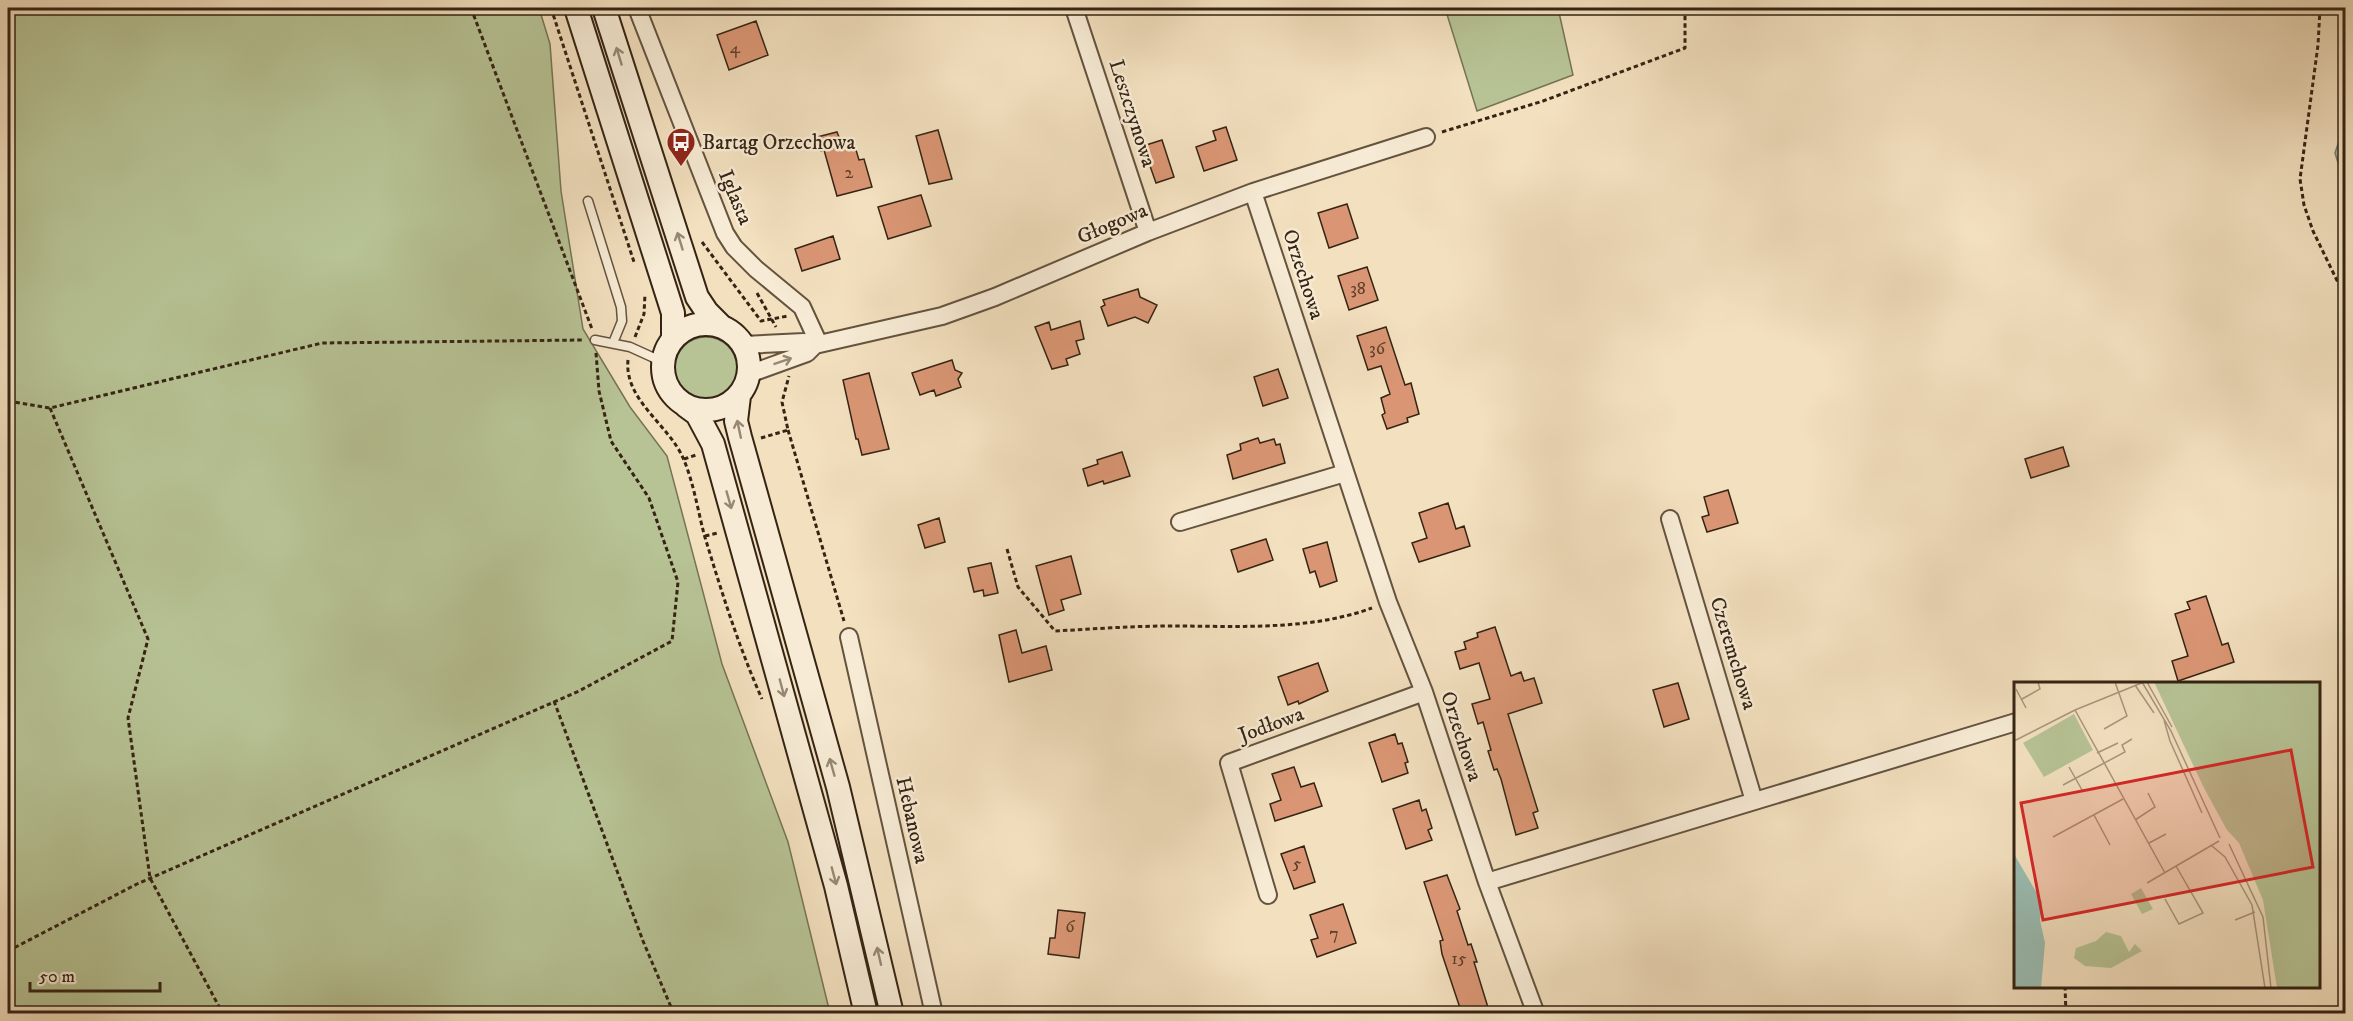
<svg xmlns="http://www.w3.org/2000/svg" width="2353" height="1021" font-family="'IM FELL DW Pica',serif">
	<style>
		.green { fill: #b7c395; stroke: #767454; stroke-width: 1.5 }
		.water { fill: #9bbdb3; stroke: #728073; stroke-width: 1.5 }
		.building { fill: #da9674; stroke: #352414; stroke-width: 1.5 }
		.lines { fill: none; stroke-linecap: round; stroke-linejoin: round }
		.lane-casing { stroke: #64533f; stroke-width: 11 }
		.street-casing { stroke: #64533f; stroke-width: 20 }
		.secondary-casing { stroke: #352414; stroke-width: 26 }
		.path { stroke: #352414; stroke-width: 3; stroke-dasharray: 4.5 3; stroke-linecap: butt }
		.lane { stroke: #f7ebd5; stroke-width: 8 }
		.street { stroke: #f7ebd5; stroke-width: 16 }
		.secondary { stroke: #f7ebd5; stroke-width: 22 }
		.oneway { stroke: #968874 }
		.labels { text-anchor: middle; stroke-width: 5; stroke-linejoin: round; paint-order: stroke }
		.number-label { font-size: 18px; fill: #5e402c }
		.street-label { font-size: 21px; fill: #352414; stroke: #f7ebd5 }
		.poi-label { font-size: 21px; fill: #352414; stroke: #f7ebd5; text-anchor: start }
		.inset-road { fill: none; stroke: #a7957b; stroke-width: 1.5 }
		.view { fill: #d62828; fill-opacity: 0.15; stroke: #d62828; stroke-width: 3 }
		.inset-edge { fill: none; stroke: #352414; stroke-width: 3 }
	</style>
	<rect width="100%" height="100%" fill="#f3e0bf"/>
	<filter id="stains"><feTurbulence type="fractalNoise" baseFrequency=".00333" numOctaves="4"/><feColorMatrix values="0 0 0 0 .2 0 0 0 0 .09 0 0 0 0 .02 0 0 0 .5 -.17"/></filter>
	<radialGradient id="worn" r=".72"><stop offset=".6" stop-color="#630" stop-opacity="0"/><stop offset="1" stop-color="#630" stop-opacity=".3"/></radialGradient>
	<path class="green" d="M8,8H539L550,44L561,191L583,329L630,407L667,456L722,664L788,842L830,1013H8Z
		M1445,8H1558L1573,75L1477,111Z
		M675 368a31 31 0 1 1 62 0a31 31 0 1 1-62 0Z"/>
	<path class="water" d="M2345,123V185L2335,153Z"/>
	<path class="building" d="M756,21L768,55L729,70L717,35Z
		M1226,127L1237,160L1204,171L1196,147L1216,140L1213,131Z
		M938,130L952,179L929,184L916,136Z
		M837,132L841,142L853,140L859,160L864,159L872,187L837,196L824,150L821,151L817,137Z
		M1162,140L1174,177L1156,183L1143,146Z
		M921,195L931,226L888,239L878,207Z
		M1347,204L1358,238L1329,248L1318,213Z
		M833,236L840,259L802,271L795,249Z
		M1367,267L1378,300L1349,310L1338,276Z
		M1138,289L1140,297L1157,305L1148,323L1135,317L1108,326L1101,307L1105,305L1103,300Z
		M1080,321L1084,339L1076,341L1080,354L1066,359L1068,365L1052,369L1035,327L1049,322L1051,330Z
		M1386,327L1405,385L1411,383L1419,414L1407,418L1408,422L1387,429L1382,415L1385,413L1381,398L1390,394L1381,366L1368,370L1357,336Z
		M952,360L955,370L962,373L958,379L961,387L936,396L934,390L920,395L912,373Z
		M1278,369L1288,398L1263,406L1254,377Z
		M869,373L889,449L862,455L858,439H856L843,380Z
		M1258,438L1260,443L1274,439L1276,445L1280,444L1285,463L1233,479L1227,455L1241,450L1240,444Z
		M2063,447L2069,466L2031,478L2025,459Z
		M1122,452L1130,476L1104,484L1103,481L1088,486L1083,469L1098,464L1097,460Z
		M1728,490L1738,523L1707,532L1702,517L1709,515L1704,497Z
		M1448,503L1456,529L1464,526L1470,546L1419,562L1412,543L1427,538L1419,513Z
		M939,518L945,542L925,548L918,525Z
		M1266,539L1273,560L1238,572L1231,550Z
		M1327,542L1337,581L1320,587L1315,571L1310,573L1303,549Z
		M1071,556L1081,594L1061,600L1064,610L1049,615L1036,566Z
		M991,563L998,593L984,596L983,590L974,592L968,568Z
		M2206,596L2222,645L2228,643L2234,662L2178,681L2172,661L2188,656L2175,614L2190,609L2187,602Z
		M1495,627L1511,676L1521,672L1524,681L1534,678L1542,703L1508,714L1538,811L1533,813L1538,828L1516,835L1501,779L1497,769L1494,770L1488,751L1491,750L1483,722L1478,724L1472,704L1490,699L1479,663L1460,669L1455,652L1466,649L1464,642L1478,637L1477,633Z
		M1016,630L1022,653L1046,646L1052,670L1009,682L999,635Z
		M1318,663L1328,691L1299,704L1298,701L1288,705L1278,677Z
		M1678,683L1689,719L1664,727L1653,690Z
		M1395,734L1398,744L1402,743L1408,762L1405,763L1408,773L1382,782L1369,743Z
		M1294,767L1301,787L1314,783L1322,806L1275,821L1270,804L1281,800L1272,774Z
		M1419,800L1422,811L1426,809L1432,828L1428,830L1432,840L1406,849L1393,809Z
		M1304,846L1315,882L1294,889L1281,854Z
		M1447,875L1460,909L1457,911L1468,945L1471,944L1477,962H1474L1490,1014H1462L1442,954L1440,941L1443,940L1424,882Z
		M1343,904L1356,943L1317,957L1311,940L1318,938L1310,915Z
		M1058,910L1085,913L1079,958L1048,954L1050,938H1055Z"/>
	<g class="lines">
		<g class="lane-casing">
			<path id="lane" d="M588,201L621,307L622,321L613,343
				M595,340L630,347L663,362"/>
		</g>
		<g class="street-casing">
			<path id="street" d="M637,8L725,233L734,247L756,269L802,307L819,344
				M1074,8L1148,232
				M1253,192L1388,602L1424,692L1487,882L1536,1014
				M744,345L804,342L815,345L942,316L995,297L1148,232L1253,192L1426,137
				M749,374L807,353L815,345
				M1670,519L1754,801
				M1180,522L1345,473
				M849,637L934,1014
				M1487,882L2016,722
				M1268,895L1229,763L1424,692"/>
		</g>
		<g class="secondary-casing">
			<path id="secondary" d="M576,8L673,313V339
				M604,8L697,297L707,312L721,326
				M663 367a43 43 0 1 1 86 0a43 43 0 1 1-86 0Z
				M739,396L736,421L740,437L838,787L892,1014
				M686,406L697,414L713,444L836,886L866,1014"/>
		</g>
		<path class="path" d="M471,8L592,329
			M551,8L634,262
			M2320,8L2318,45L2300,179L2304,205L2313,231L2346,299
			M1442,132L1543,101L1685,48V8
			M702,242L761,321L788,316
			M757,293L776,327
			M635,337L644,314L645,294
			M628,360C624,400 669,425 683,458C693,480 698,511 704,534C721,590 738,645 762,699
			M8,401L50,408L322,343L584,340
			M50,408L148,639L128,718L150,878L223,1014
			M788,430L844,621
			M761,438L788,430L782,402L789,376
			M684,459L696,455
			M705,536L718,533
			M1007,549L1018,587L1055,631C1093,629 1132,626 1170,626C1237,626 1309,631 1372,608
			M554,701L643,941L674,1014
			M8,951L137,884L579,691L672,641L678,582L649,498L611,441L599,391L596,353
			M2065,986L2066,1014"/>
		<use href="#lane" class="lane"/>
		<use href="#street" class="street"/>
		<use href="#secondary" class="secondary"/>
	</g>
	<defs><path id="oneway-shaft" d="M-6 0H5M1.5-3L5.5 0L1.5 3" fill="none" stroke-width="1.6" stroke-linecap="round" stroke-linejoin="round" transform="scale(1.5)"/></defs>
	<g class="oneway">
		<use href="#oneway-shaft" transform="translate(619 56) rotate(-107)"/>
		<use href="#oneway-shaft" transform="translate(680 241) rotate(-107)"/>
		<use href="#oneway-shaft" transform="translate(783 361) rotate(-19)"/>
		<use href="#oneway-shaft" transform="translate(739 429) rotate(-102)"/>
		<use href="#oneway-shaft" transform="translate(729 500) rotate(74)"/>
		<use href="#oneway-shaft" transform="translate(782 688) rotate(75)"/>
		<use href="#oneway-shaft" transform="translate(832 767) rotate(-106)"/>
		<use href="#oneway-shaft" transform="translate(834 876) rotate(75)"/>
		<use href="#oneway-shaft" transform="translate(879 956) rotate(-103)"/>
	</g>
	<defs>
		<g id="bus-pin" transform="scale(1.5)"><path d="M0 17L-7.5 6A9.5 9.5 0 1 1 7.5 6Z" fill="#8f2418" stroke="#f7ebd5"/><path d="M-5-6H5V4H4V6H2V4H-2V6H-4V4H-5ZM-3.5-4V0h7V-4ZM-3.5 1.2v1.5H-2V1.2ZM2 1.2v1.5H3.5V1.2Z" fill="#fff"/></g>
	</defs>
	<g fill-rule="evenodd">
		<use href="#bus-pin" x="681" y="142"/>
	</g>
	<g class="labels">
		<g class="number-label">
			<text x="735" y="53">4</text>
			<text x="849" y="178">2</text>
			<text x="1358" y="294">38</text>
			<text x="1377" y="354">36</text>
			<text x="1297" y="869">5</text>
			<text x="1070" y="932">6</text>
			<text x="1334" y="939">7</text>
			<text x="1459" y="964">15</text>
		</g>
		<g class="street-label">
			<text transform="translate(1133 113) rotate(72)" y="7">Leszczynowa</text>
			<text transform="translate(736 197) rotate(67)" y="7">Iglasta</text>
			<text transform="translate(1112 223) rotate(-23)" y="7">Głogowa</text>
			<text transform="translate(1304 274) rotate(72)" y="7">Orzechowa</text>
			<text transform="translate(1734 653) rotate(73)" y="7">Czeremchowa</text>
			<text transform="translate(1271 724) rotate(-20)" y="7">Jodłowa</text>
			<text transform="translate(1462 736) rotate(72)" y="7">Orzechowa</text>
			<text transform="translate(913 820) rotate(77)" y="7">Hebanowa</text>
		</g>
		<g class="poi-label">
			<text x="702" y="149">Bartąg Orzechowa</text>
		</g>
	</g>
	<g transform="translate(2014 682)">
		<rect width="306" height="306" fill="#f3e0bf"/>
		<path d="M140,0H306V306H263L249,218L225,161L213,148L190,106ZM60,32L79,68L30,95L9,61ZM127,206L139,227L128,232L117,212ZM92,250L107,254L115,270L121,262L128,269L97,286L71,284L60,276L62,266L82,259Z" fill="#b7c395"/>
		<path d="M0,172L28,220L26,238L31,261L27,306H0Z" fill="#9bbdb3"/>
		<path class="inset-road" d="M128,0L157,49L206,156M133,0L158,45M121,3L140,31M2,7L12,26M8,17L26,7L24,0M61,28L151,191M150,38L156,59M90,47L113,34L101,0M0,59L61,28L130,0M156,59L188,131M83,71L104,61M55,85L68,108M49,103L111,70L108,63L118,57M80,133L96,163M121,138L141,125L134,111M39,155L109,117M135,161L152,152M215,162L249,235L257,306M198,164L211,175L238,223L251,306M133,201L205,159M151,217L165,242L189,231L162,184M221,238L241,230"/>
		<path class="view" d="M277,68L299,185L29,238L7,121Z"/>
		<rect width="306" height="306" class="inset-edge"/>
	</g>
	<rect width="2353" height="1021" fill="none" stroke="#f3e0bf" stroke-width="30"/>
	<rect x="9" y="9" width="2335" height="1003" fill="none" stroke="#352414" stroke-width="3"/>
	<rect x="15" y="15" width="2323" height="991" fill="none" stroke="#352414" stroke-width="1.5"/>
	<path d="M30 982v9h130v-9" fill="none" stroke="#352414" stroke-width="3"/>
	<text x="39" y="982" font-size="18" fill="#352414" stroke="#f7ebd5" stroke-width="4.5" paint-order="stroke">50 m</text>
	<rect width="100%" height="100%" filter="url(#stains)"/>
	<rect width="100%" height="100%" fill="url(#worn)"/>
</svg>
